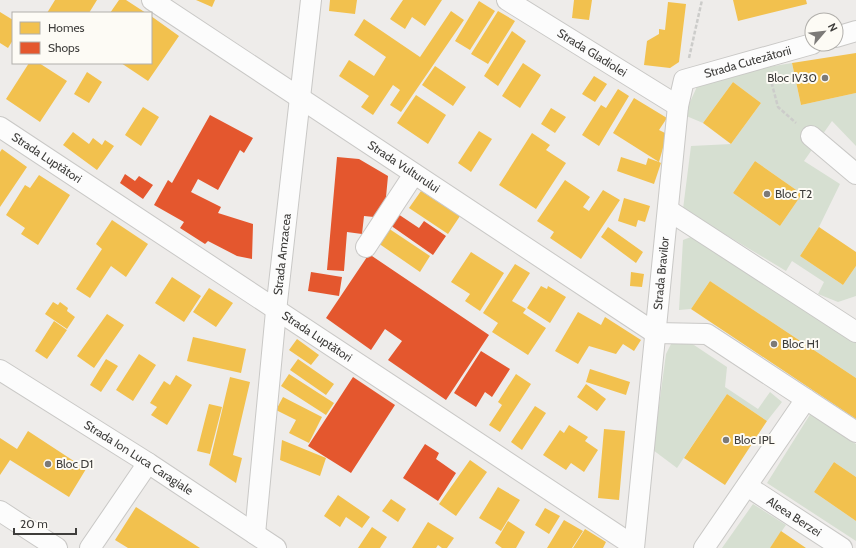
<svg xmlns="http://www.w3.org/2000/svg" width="856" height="548" font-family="Cabin,sans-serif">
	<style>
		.green { fill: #d6dfd1; fill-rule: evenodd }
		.homes { fill: #f2c14e }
		.shops { fill: #e4572e }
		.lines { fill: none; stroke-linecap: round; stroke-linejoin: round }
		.minor-casing { stroke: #c9c8c6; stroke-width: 22 }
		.path { stroke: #ccccca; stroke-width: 2.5; stroke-dasharray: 4 2; stroke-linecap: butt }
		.minor { stroke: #fcfcfc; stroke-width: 20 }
		.poi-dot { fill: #7c7a78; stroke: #fdfbf5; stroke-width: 1.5 }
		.labels { text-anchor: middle; stroke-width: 4; stroke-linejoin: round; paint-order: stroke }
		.street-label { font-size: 12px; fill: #3e3d3b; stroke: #fdfbf5 }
		.poi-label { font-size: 12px; fill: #3e3d3b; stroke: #fdfbf5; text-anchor: start }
	</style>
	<rect width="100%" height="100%" fill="#eeecea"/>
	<path class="green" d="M792,63L801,105L856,93V146L832,121L804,161L840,184L819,227L800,256L843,285L856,266V296L838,302L818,294L824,282L792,261L786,271L683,209L691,146L731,144L761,103L733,82L703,123L684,115L701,78ZM755,161L802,194L780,226L733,193Z
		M696,235L710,243L856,342V378L710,281L691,309L679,310L683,240Z
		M673,340L691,343L727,367L725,387L758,409L770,392L782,402L767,421L727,394L677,468L653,450L666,354Z
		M811,413L856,444V477L834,462L814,492L856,521V541L767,483Z
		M753,504L786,525L770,548H722Z"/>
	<path class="homes" d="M55,0H97L89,13H47Z
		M119,0H126L146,13H110Z
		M196,0H215L212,7Z
		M330,0H357L355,14L329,11Z
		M403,0H442L425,26L412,17L405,29L390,19Z
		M574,0H592L589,20L572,18Z
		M733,0H806L807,4L738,21Z
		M479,1L495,11L470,50L455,41Z
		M668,2L686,4L679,62L670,68L644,65L647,41L659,34V29L665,30Z
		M451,11L464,20L401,112L390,105L400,90L393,85L373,115L361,107L369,96L339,76L349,60L374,76L386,57L354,35L364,19L420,57Z
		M498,11L515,21L488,64L471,54Z
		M0,12L13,20V40L8,48L0,43Z
		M151,16L179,36L148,81L121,63H151Z
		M512,31L526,41L498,86L484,76Z
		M856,53V93L801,105L792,63Z
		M29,63H39L67,81L40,122L6,99Z
		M523,63L541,75L520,108L502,96Z
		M435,66L466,87L453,106L422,85Z
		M87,72L102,82L89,103L74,94Z
		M594,76L607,84L595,102L582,94Z
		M733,82L761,103L731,144L703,123Z
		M618,89L629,96L599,146L582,135L601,105L606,108Z
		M416,95L446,115L428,144L397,123Z
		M634,98L667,118L659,130L667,134L659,162L661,163L654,184L617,171L621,157L646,165L648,158L659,162L613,133Z
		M143,107L159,117L141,146L125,135Z
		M551,108L566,117L555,133L541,124Z
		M479,131L492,139L471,172L458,163Z
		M73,132L89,144L93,138L102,145L105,140L114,146L97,170L63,145Z
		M532,133L550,145L546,150L566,163L536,209L499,185Z
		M2,149L27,167L0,207V152Z
		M755,161L802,194L780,226L733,193Z
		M39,175L70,195L38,245L21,234L25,228L6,215L25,185L30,188Z
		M565,180L590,197L583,207L589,211L603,190L620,200L581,259L550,238L554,232L537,221Z
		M421,191L460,216L448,234L409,208Z
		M624,198L650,206L645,222L638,220L636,227L618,221Z
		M112,220L148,244L126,277L111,266L90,298L76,289L102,249L96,244Z
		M608,227L643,252L636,263L601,237Z
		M819,227L856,252V266L843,285L800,256Z
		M388,228L430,256L420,272L378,243Z
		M471,252L504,273L480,311L465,301L470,294L451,282Z
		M515,264L530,273L512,301L526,309L523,313L546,328L528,355L492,332L498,323L483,313Z
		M631,272L644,274L642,287L630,286Z
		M172,277L201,296L184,322L155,303Z
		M710,281L856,378V419L691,309Z
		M541,286L547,289L548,286L566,297L550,323L527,308Z
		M209,288L233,303L216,327L193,312Z
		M53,302L58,305L60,302L68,308L67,311L75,317L67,329L45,314Z
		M578,312L601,325L605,317L641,340L634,351L623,344L616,354L589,346L578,364L555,351Z
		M107,314L124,325L94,368L77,356Z
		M54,321L67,330L47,359L35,351Z
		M193,337L246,349L241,373L187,361Z
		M297,339L319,355L311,365L289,350Z
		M139,354L156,365L133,401L116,390Z
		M106,359L118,366L101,392L90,385Z
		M298,359L334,384L326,395L290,370Z
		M590,369L630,382L626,395L586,382Z
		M289,374L334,403L326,415L281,386Z
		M516,374L531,384L500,432L489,425L502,405L498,402Z
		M176,375L192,385L167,425L151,415L157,407L150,403L164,381L170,385Z
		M230,377L250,382L233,455L242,458L236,483L209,465Z
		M586,384L606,399L597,411L577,397Z
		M727,394L767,421L725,485L684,458Z
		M283,397L322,417L309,443L289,433L296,420L276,410Z
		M209,404L222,407L210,454L197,451Z
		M535,406L546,413L522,450L511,442Z
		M569,425L588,437L585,441L598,450L584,472L571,463L566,470L543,455L560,430L564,433Z
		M604,429L625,431L619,500L598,498Z
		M28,431L86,469L69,497L10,460L0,475V438L17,449Z
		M282,440L326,458L320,476L280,460Z
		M470,460L487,472L456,516L439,504Z
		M834,462L856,477V521L814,492Z
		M498,487L520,500L501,531L479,518Z
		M338,495L370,517L362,528L346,517L340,527L324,516Z
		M391,499L406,509L398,522L382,511Z
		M136,507L200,548H128L115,540Z
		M545,508L560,516L549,534L535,525Z
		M564,520L583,531L572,548H547Z
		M508,521L525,532L516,548H502L495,543Z
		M428,522L454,538L447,548H442L438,545L436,548H412Z
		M372,527L387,537L380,548H358Z
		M585,529L606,542L603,548H573Z
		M781,531L806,548H770Z"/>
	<path class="shops" d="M210,115L253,138L244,153L240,150L218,190L198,179L191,192L221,207L218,213L253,224L252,259L237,256L208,241L205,244L180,228L184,222L154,205L168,180L172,183Z
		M337,157L359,159L388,176L384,218L364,216L362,234L347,232L344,271L327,270Z
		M125,174L135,181L139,176L153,185L143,199L120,183Z
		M398,214L419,228L424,221L446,236L433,255L390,225Z
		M369,254L489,335L446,400L388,360L402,341L385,329L371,350L326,318Z
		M311,272L342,277L339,296L308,291Z
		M481,351L510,369L492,397L485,392L476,407L454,393Z
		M353,377L395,405L351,473L308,446Z
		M425,444L439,453L436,459L456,473L438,501L403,478Z"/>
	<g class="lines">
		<g class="minor-casing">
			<g id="minor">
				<path id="s1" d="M152,0L655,333L707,334L856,432"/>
				<path id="s2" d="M507,0L678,106"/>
				<path d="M836,37L856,31"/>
				<path id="s3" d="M0,127L634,546"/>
				<path d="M811,136L856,174"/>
				<path d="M668,210L856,332"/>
				<path d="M366,247L414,174"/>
				<path id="s4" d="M0,370L148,463L276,548"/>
				<path id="s5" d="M747,486L842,548"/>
				<path d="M0,511L57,548"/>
				<path id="s6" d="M255,534L276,311L311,0"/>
				<path d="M90,548L148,463"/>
				<path id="s7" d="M634,548L678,106L684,80L812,44"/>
				<path d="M704,548L806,399"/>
			</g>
		</g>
		<path class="path" d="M689,58L702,0
			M770,77L778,107L796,123"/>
		<use href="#minor" class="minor"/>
	</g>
	<g class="poi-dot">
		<circle cx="825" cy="78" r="4"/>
		<circle cx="767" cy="194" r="4"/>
		<circle cx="774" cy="344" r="4"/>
		<circle cx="726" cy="440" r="4"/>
		<circle cx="48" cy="464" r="4"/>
	</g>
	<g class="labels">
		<g class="street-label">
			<text dy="4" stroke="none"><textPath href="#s2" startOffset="100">Strada Gladiolei</textPath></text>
			<text dy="4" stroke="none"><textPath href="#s7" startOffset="537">Strada Cutezătorii</textPath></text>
			<text dy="4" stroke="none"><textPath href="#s3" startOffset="56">Strada Luptători</textPath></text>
			<text dy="4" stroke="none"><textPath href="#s1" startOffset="302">Strada Vulturului</textPath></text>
			<text dy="4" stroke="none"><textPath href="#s6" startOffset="281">Strada Amzacea</textPath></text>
			<text dy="4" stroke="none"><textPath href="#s7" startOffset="276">Strada Bravilor</textPath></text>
			<text dy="4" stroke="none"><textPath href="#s3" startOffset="380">Strada Luptători</textPath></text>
			<text dy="4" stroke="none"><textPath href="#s4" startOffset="164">Strada Ion Luca Caragiale</textPath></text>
			<text dy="4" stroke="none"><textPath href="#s5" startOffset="56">Aleea Berzei</textPath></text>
		</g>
		<g class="poi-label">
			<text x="817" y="82" text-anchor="end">Bloc IV30</text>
			<text x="775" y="198">Bloc T2</text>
			<text x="782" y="348">Bloc H1</text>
			<text x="734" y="444">Bloc IPL</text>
			<text x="56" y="468">Bloc D1</text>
		</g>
	</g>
	<rect x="12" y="12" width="140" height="52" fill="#fdfbf5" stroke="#b1afab"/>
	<rect x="20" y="22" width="20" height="12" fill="#f2c14e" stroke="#b1afab"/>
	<text x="48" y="32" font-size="12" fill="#3e3d3b">Homes</text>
	<rect x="20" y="42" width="20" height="12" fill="#e4572e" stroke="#b1afab"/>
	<text x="48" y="52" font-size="12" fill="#3e3d3b">Shops</text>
	<g transform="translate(824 32) rotate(62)"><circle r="19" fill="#fdfbf5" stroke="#b1afab"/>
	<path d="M0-3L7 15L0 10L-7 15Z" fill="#7c7a78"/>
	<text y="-6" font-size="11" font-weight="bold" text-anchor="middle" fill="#3e3d3b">N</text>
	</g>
	<path d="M14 528v6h62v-6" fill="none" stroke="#3e3d3b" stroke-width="2"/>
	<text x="20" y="528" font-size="12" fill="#3e3d3b" stroke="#fdfbf5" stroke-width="3" paint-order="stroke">20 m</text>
</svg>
